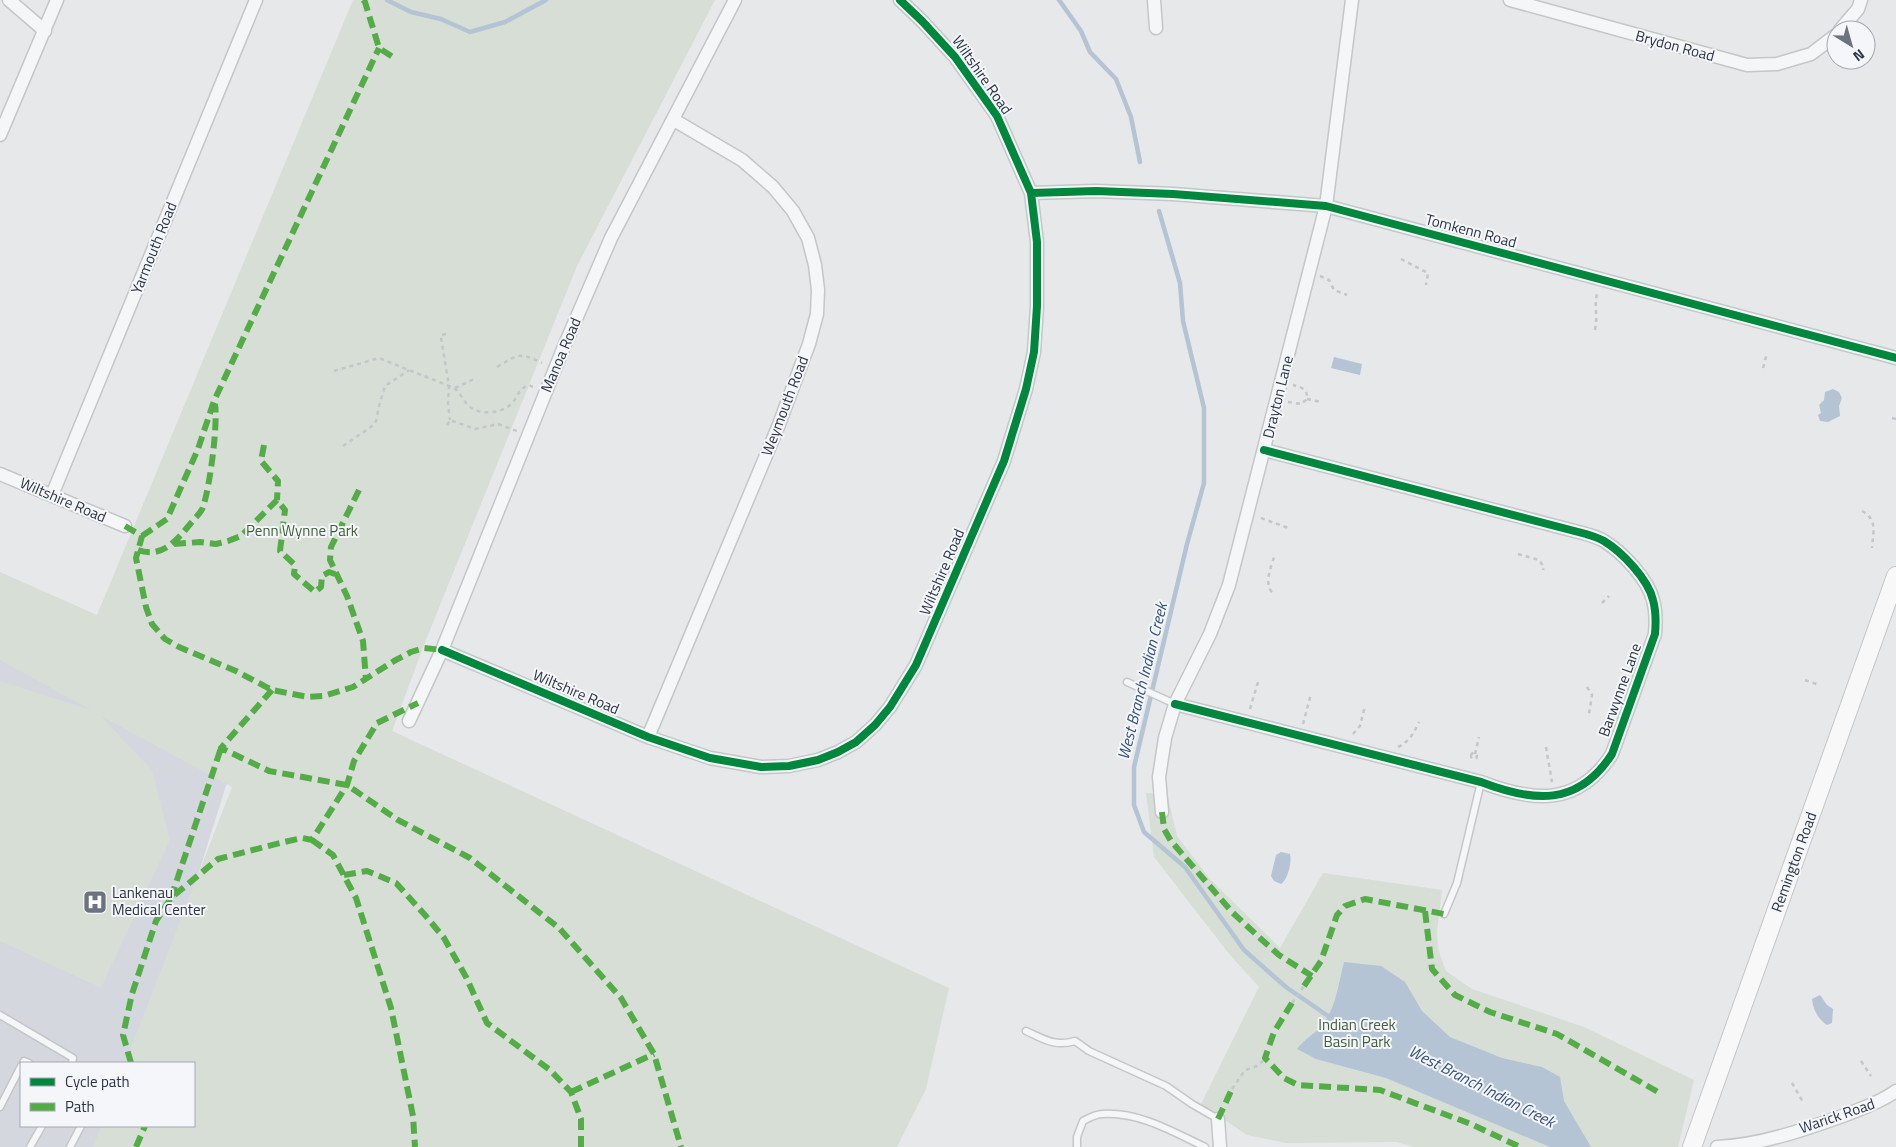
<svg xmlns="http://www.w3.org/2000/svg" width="1896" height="1147" font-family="'Titillium Web',sans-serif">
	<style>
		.built { fill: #d4d7dd }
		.green { fill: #d6ded6 }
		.water { fill: #b4c4d5 }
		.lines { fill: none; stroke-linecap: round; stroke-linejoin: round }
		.stream { stroke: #b4c4d5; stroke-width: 4.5 }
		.lane-casing { stroke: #c4c6c8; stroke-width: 9 }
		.street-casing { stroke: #c4c6c8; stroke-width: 15 }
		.secondary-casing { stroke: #c4c6c8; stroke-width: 20 }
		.path { stroke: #c5c6ca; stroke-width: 2.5; stroke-dasharray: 4 4; stroke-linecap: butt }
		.lane { stroke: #f5f6f7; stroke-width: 6 }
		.street { stroke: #f5f6f7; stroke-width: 12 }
		.secondary { stroke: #f8f8f8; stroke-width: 18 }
		.quiet { stroke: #54ac47; stroke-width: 6; stroke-dasharray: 12 6; stroke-linecap: butt }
		.cycleway-casing { stroke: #f4f6f9; stroke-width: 11 }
		.cycleway { stroke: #00873e; stroke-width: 8 }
		.labels { text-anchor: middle; stroke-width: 4; stroke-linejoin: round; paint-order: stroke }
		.street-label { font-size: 15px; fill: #2b3445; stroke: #f4f6f9 }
		.park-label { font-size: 15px; fill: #3f6138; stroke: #f4f6f9 }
		.poi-label { font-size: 15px; fill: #2b3445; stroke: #f4f6f9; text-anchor: start }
		.water-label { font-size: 16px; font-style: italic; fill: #34527a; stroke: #f4f6f9 }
	</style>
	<rect width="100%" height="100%" fill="#e6e8ea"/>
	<path class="built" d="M0,625L240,741L139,1063H21V1126H120L113,1147H0Z"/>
	<path class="green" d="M353,0H715L577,266L424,645L392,731L949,988L926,1089L897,1147H93L101,1126H194V1063H125L232,787L101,716L152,770L170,840L101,988L0,941V681L91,710L0,660V572L97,615Z
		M1146,793L1167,794L1177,836L1210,879L1280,948L1323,873L1442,890L1437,932L1438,949L1446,971L1472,989L1584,1027L1694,1080L1678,1147H1413L1397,1142L1286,1143L1247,1135L1201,1104L1259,987L1230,955L1154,857Z"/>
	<path class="water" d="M1334,357L1362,364L1360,375L1331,368Z
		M1833,389L1839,392L1842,398L1839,406L1840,416L1828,422L1820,421L1818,415L1821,413L1819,405L1824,400L1825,392Z
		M1281,852L1290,854C1292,862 1288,879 1281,884L1274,881L1271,876L1276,855Z
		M1344,962L1381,966L1405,982L1422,1011L1450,1037L1502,1058L1542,1067L1560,1077L1564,1101L1591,1147H1550L1386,1078L1316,1059L1297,1049C1304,1040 1312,1035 1320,1028C1336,1010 1338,985 1344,962Z
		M1820,995L1827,1005L1833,1009L1832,1023L1827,1025C1818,1019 1813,1010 1812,999Z"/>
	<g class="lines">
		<path class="stream" d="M387,0L411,12L441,19L470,32L505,22L546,0
			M1059,0L1081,31L1090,52L1116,79L1131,117L1140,162
			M1159,211L1180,283L1183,321L1204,408V483L1187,544L1134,767V805L1144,832L1185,867L1244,950L1286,987L1331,1018"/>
		<g class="lane-casing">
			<path id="lane" d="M1127,682L1175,704
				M1444,914L1457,883L1481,782
				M0,1015L73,1058L72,1063
				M1026,1031C1044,1039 1054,1047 1075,1041L1089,1051L1166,1086L1192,1104L1218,1119
				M23,1063L24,1061L29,1063
				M0,1107L21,1066
				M30,1147L42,1126
				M70,1147L81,1126
				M1077,1147V1137L1083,1121C1089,1118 1096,1114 1102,1114C1138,1111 1173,1132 1205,1147"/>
		</g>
		<g class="street-casing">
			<path id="street" d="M9,0L45,31
				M1154,0L1156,28
				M1510,0L1747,65L1777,64L1811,54L1836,35
				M1840,30L1858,9L1861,0
				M0,135L57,0
				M1031,193L1096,191L1173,194L1326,206L1896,358
				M0,474L125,526
				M52,495L256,0
				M442,650L648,737L710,758L761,767L789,766L818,760L838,752L856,742L875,725L890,707L916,665L1004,461L1026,389L1034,352L1037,306V242L1031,193L997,116L955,57L922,21L900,0
				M1175,704L1481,782C1533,802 1578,807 1612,754L1655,634C1656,623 1656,611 1653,600C1648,579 1622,552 1604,541C1599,538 1592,536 1586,534L1264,450
				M409,721L442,650L563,349L611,238L735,0
				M648,737L778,427L809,344L817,314L818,290L815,265L808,238L793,211L773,187L742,160L674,120
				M1162,812L1159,777L1165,738L1175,704L1210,634L1229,585L1326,206L1352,0
				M1218,1119L1220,1147
				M1717,1147C1761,1145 1807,1129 1848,1114C1865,1107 1881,1102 1896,1091"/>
		</g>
		<g class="secondary-casing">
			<path id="secondary" d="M1692,1147L1896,576"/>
		</g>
		<path class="path" d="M1401,259L1428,273L1426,285
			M1320,276L1329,280L1334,290L1347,295
			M1595,330C1598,316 1594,305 1597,293
			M446,334L441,335V338L449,386L448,404L450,420
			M497,367C519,354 519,352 542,363
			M1763,368L1767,353
			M334,371L379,358L454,388C462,394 464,404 473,409C485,415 504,413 513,402C518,395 520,388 529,385L533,387
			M455,388L474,379
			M1307,399L1321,402
			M1288,402L1301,404L1307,399C1308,389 1301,387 1293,385
			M1892,418L1896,419
			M447,425L450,420L475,429L498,424L517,431
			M343,446L371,427L376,421L379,406L385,386L409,370
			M1862,511C1878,520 1873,531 1872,548
			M1261,518L1291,529
			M1518,554L1539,560L1544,567L1543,570
			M1272,592C1264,584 1271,567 1274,557
			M1602,603L1609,596
			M1805,680L1819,685
			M1587,687L1592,695L1589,714
			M1250,709L1258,682
			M1303,724L1311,694
			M1353,734L1360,726L1365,706
			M1398,747C1409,742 1414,733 1419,722
			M1546,747L1552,782
			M1471 756a3 3 0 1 1 6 0a3 3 0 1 1-6 0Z
			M1475,754L1479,737
			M1292,1003L1304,986
			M1861,1061L1871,1076
			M1792,1083L1803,1102
			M1232,1089L1245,1070C1253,1068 1260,1066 1265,1058"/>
		<use href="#lane" class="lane"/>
		<use href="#street" class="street"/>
		<use href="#secondary" class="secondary"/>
		<path class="quiet" d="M363,0L365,2L379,48L396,59
			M264,445L261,461L278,481L277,500
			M359,490L331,547L330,560L347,596L363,641L366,680
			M125,526L142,536L136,558L146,607L152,624L165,639L179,647L236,671L272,690L308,697L323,696L353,687L394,661L411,652L424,648L442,650
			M142,536L167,519L198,449L214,401L379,48
			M174,544L200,542L216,544L228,541L241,536L277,500L285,510L280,551L295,565L294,574L315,592L321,587L322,576L329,572L338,575
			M138,550C162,559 177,540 191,523C195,518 201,513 203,507C210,486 218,425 215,404
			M272,690L221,748L269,771L347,785L398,820L470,858L559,928L621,998L654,1054L681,1147
			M1162,812L1164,829L1171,841L1232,912L1261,939L1279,955L1312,976
			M312,840L333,855L356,898L391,1008L413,1116L415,1147
			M344,875L367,871L396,883L425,915L444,938L466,977L487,1023L550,1070L571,1092L581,1119V1147
			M171,898L221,748
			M1425,911L1432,969L1455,995L1490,1012L1557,1034L1658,1092
			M1304,986L1321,961L1337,915L1345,906L1365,899L1444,914
			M1292,1003L1274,1032L1265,1058L1284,1078L1298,1085L1380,1090L1471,1124L1520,1147
			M131,1063L123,1035L132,994L156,921L171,898L218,859L284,842L302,838L312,840L347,785L354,761L377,723L418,703
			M571,1092L654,1054
			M1218,1119L1232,1089
			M136,1147L145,1126"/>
		<g class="cycleway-casing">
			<path id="cycleway" d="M1031,193L1096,191L1173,194L1326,206L1896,358
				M442,650L648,737L710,758L761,767L789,766L818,760L838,752L856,742L875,725L890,707L916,665L1004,461L1026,389L1034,352L1037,306V242L1031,193L997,116L955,57L922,21L900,0
				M1175,704L1481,782C1533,802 1578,807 1612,754L1655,634C1656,623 1656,611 1653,600C1648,579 1622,552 1604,541C1599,538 1592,536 1586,534L1264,450"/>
		</g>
		<use href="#cycleway" class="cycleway"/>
	</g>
	<defs>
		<g id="hospital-square" transform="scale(1.25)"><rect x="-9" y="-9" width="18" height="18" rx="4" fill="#6c737f" stroke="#f4f6f9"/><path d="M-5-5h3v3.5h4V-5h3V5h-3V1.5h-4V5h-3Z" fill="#fff"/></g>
	</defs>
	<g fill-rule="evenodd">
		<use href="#hospital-square" x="95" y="902"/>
	</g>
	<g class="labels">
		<g class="street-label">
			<text transform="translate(1675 46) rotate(15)" y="5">Brydon Road</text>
			<text transform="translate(982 75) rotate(55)" y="5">Wiltshire Road</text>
			<text transform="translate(1471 231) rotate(15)" y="5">Tomkenn Road</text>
			<text transform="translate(154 248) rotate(-68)" y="5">Yarmouth Road</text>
			<text transform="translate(561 355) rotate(-67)" y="5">Manoa Road</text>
			<text transform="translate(1278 397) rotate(-76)" y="5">Drayton Lane</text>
			<text transform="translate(785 406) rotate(-69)" y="5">Weymouth Road</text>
			<text transform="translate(63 500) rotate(23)" y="5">Wiltshire Road</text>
			<text transform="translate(942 572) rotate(-67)" y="5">Wiltshire Road</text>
			<text transform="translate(1620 690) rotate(-70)" y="5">Barwynne Lane</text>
			<text transform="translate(576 692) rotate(23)" y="5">Wiltshire Road</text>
			<text transform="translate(1794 862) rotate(-70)" y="5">Remington Road</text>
			<text transform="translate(1837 1116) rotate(-19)" y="5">Warick Road</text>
		</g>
		<g class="park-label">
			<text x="302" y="536">Penn Wynne Park</text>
			<text x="1357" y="1030">Indian Creek<tspan x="1357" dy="17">Basin Park</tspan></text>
		</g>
		<g class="poi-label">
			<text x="112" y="898">Lankenau<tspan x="112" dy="17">Medical Center</tspan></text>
		</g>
		<g class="water-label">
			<text transform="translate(1142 681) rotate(-76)" y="6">West Branch Indian Creek</text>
			<text transform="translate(1482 1086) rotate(27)" y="6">West Branch Indian Creek</text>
		</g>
	</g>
	<rect x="20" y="1062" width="175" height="65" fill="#f4f6f9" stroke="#a4a8b1"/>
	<rect x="30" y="1078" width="25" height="8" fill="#00873e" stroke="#a4a8b1"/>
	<text x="65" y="1087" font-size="15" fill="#2b3445">Cycle path</text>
	<rect x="30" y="1103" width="25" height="8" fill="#54ac47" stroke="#a4a8b1"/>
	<text x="65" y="1112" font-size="15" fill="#2b3445">Path</text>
	<g transform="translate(1851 45) rotate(143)"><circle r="24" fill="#f4f6f9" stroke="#a4a8b1"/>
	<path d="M0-4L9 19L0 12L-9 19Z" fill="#6c737f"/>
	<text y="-8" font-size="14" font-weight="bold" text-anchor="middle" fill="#2b3445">N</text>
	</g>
</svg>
